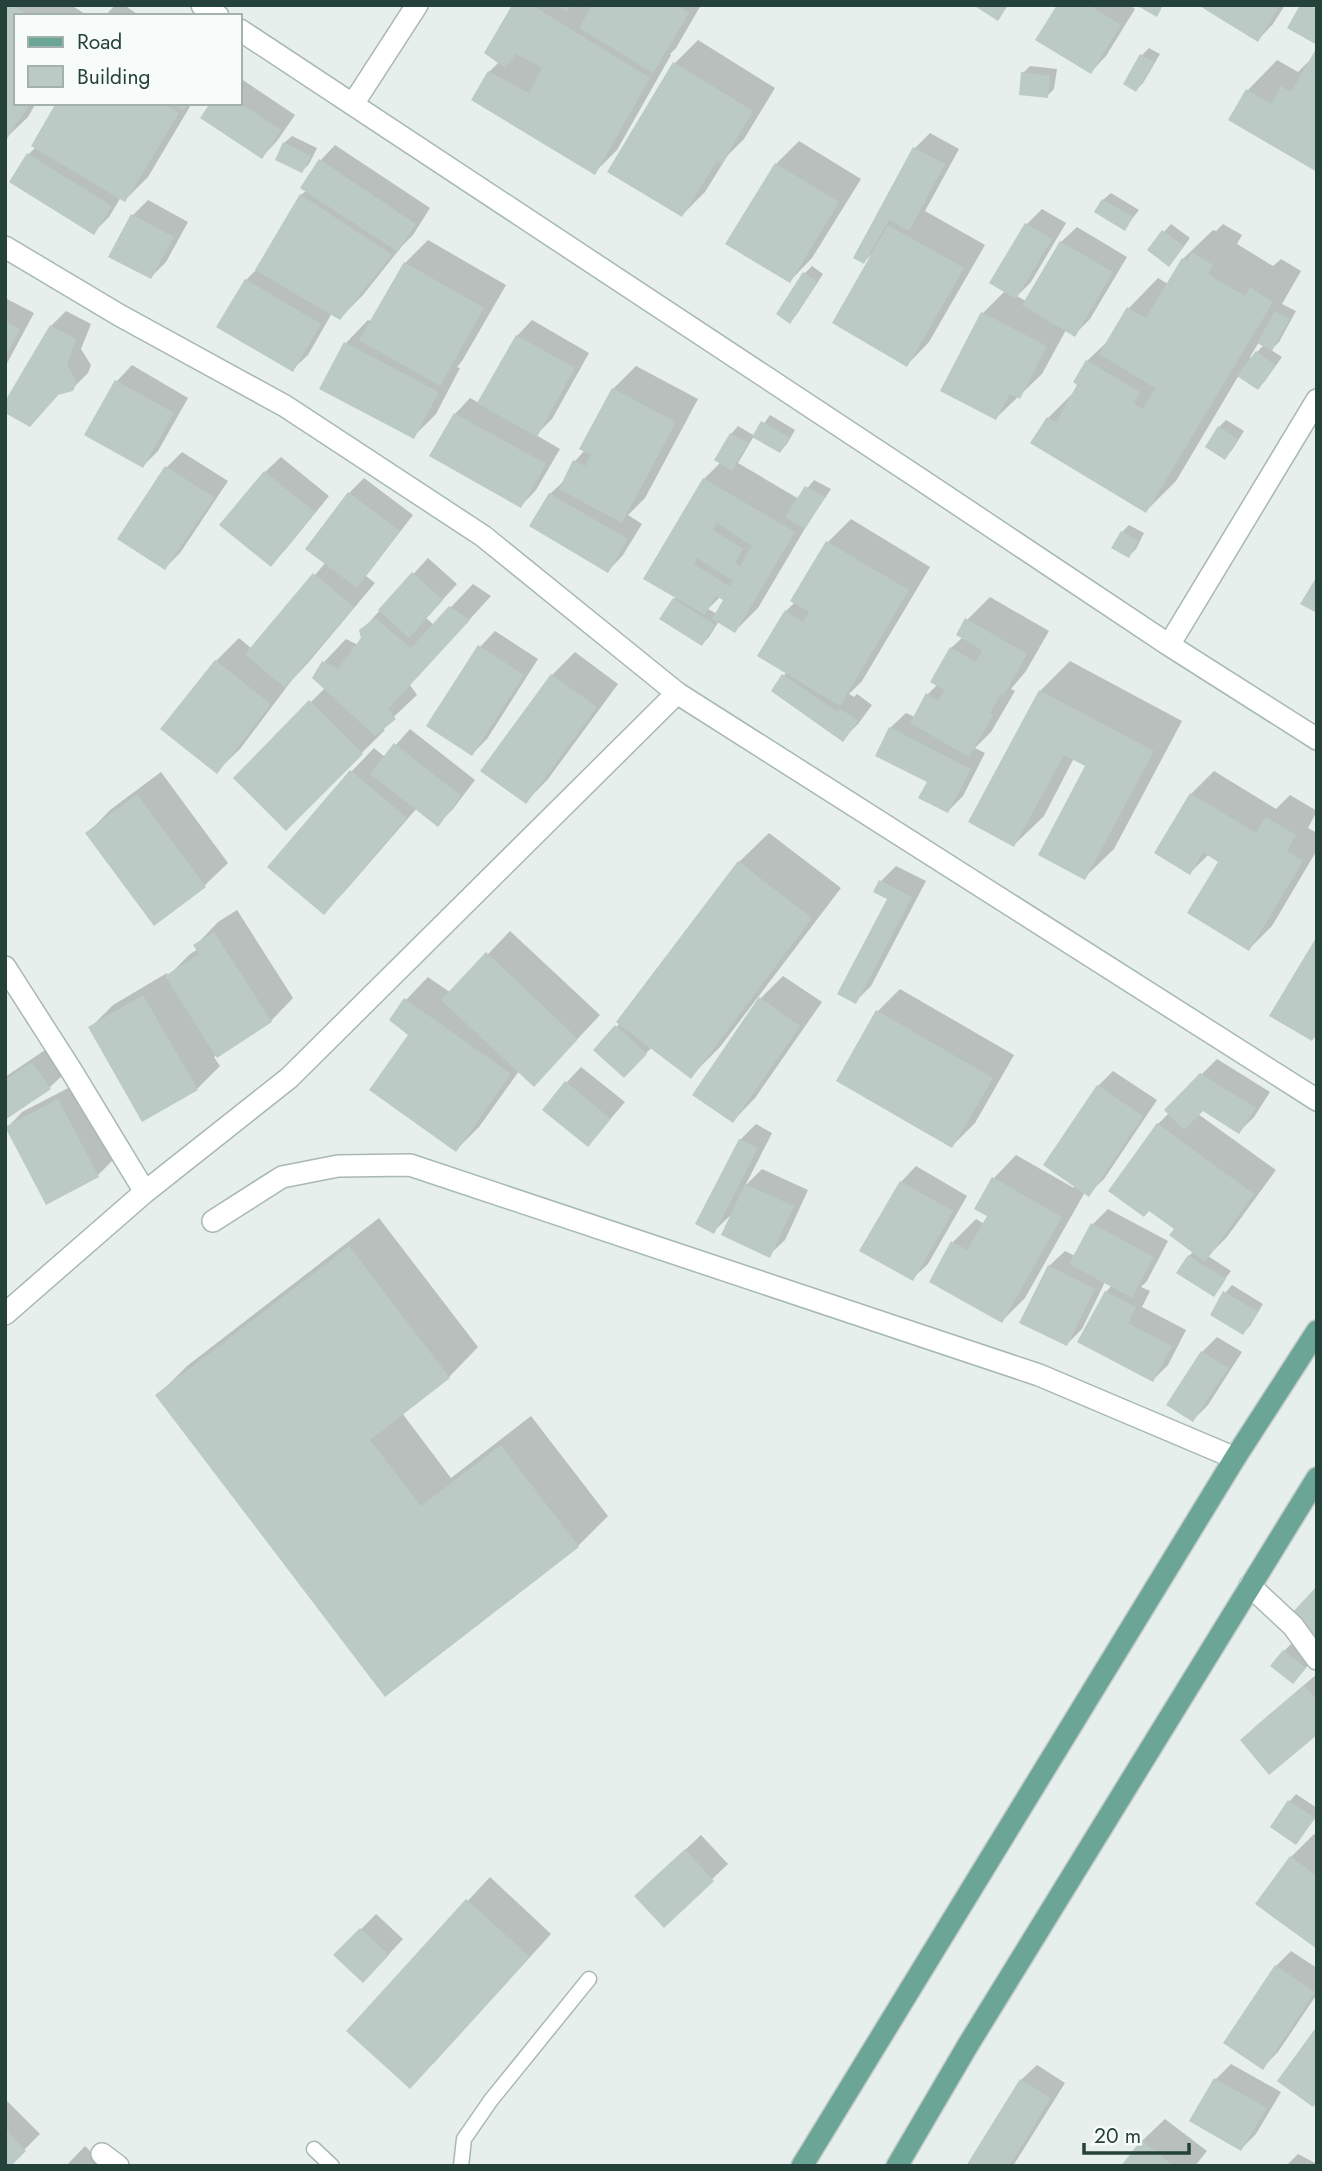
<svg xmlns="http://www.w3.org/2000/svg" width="1322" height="2171" font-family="Jost,sans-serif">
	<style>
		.shadow { fill: #0003; fill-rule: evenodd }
		.building { fill: #bbcac4; fill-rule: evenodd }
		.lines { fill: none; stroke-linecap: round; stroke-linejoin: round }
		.service-casing { stroke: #a8b8b2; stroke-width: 17 }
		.minor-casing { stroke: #a8b8b2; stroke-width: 24 }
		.primary-casing { stroke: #c2cac8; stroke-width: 24 }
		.service { stroke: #fff; stroke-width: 14 }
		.minor { stroke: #fff; stroke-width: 21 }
		.primary { stroke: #6aa596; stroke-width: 21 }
	</style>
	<rect width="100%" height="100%" fill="#e6efeb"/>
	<path class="shadow" d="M5,5H71L88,16H16V103H36L28,117L5,139Z
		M115,5H124L140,16H105Z
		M514,5L594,7L701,5L676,48L670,54L671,55L617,150L594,173L489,72L499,62Z
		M1059,5H1129L1135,9L1106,56L1091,72Z
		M1202,5H1285L1273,24L1258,40Z
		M698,40L775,88L744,139L728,155L705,192L682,215L610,171L675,63Z
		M1149,48L1160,54L1143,83L1136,90L1142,55Z
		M1313,57L1317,170L1248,90L1277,60L1298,72Z
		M1030,66L1057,69L1054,89L1047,96L1023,73Z
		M240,78L295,115L277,141L262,157L240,103Z
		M59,103H192L148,177L125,200L121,197L109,217L94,232L28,155L36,147Z
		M930,133L959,149L925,211L985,245L929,342L907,365L872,254L864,262L915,148Z
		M292,136L317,148L309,164L302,171L284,143Z
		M799,141L861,179L812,258L790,281L776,164Z
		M335,145L430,208L413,235L402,246L363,295L340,318L332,313L308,355L292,370L246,280L260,266L301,195L307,190L320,161Z
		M1111,193L1139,210L1124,229L1103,200Z
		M148,200L188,222L166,262L151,277L133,215Z
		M1042,209L1066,223L1031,282L1017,296L1026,301L1061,242L1077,227L1127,257L1090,319L1074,335L1066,330L1042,374L996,418L942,391L983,313L1005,291L1027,224Z
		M1171,224L1190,238L1176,257L1149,249Z
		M1223,224L1242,235L1237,244L1273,266L1281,259L1301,271L1282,304L1296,311L1279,342L1271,350L1282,357L1265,381L1258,388L1239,375L1176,481L1146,511L1048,418L1078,388L1087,361L1111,338L1129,308L1158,278L1168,284L1183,259L1213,230L1216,231ZM1259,342L1264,345L1251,358L1250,357Z
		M428,240L506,285L462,361L457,367L460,368L436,414L413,437L346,343L368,320L372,322L405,263Z
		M812,266L823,274L797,314L790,321L805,273Z
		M5,298L34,313L5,367Z
		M66,311L91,324L81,349L91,365L88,373L72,389L60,393L30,425L5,411V399L8,400L51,326Z
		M532,320L589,353L552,419L536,435L560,449L536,490L521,506L455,414L470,398L479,403L517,336Z
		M132,365L188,398L158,451L143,466L86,434L117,381Z
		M636,366L698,399L645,498L628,515L642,524L623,555L608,571L550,494L566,479L575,461L585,450L613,389Z
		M770,415L795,430L787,444L780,451L754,436L738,463L799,499L814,480L831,489L807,525L758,608L735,631L719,621L709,637L702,644L674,599L677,597L704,479L721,462L731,434L738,426L755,436ZM720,597L725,600L717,614L708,609Z
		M1226,420L1244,431L1232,450L1225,457L1219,427Z
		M182,452L228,481L180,553L165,568L120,539L167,467Z
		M281,457L329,496L286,549L271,565L222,525L265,472Z
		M364,478L413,515L366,576L375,583L308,663L292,680L240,749L217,771L216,661L239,638L252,649L326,562L349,493Z
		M851,519L930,567L862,681L849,694L854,697L857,694L872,705L858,724L843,739L784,675L787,672L786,611L795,602L793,601L828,542Z
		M1129,525L1144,533L1136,549L1129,556L1122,532Z
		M428,558L457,584L426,618L434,625L473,584L491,596L410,685L417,695L382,728L385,730L286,828L235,778L325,688L314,678L324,662L346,639L358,645L363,639L361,631Z
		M990,597L1049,631L1026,671L1011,689L1015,691L991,732L975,748L985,753L963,796L948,811L929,781L890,728L906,713L915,717L928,694L938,684L951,648L963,637L967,620Z
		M495,631L538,659L487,739L472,754L480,647Z
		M575,652L618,684L548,779L526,802L482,770L552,675Z
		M1070,661L1182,721L1114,849L1084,878L1088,765L1074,758L1044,816L1014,845L1040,691Z
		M410,729L475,780L453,809L438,824L417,808L346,890L324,913L270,866L352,771L374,748L385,757Z
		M1214,771L1276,809L1290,795L1317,811L1308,828L1317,833V850L1272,926L1249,949L1220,861L1209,854L1190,873L1191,794Z
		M161,772L228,863L205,885L155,923L88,833L110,810Z
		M769,833L841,888L720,1047L691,1076L652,1047L639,1061L595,1050L620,1023L739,862Z
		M896,866L926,881L871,986L855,1002L889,898L881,881Z
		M237,910L293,998L271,1021L214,1057L220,1066L197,1089L91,1027L113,1005L167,973L168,976L190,954L198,949L196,945L218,922Z
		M510,931L600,1015L556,1062L519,1071L479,1127L456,1150L411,1034L406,1000L428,977L451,993Z
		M783,976L822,1002L755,1098L733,1121L759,1000Z
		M900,989L1014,1055L975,1123L952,1146L878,1011Z
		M48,1048L65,1073L49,1088L5,1118V1077Z
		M1217,1059L1270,1092L1254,1117L1239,1132L1203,1109L1198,1114L1276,1170L1227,1237L1208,1256L1231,1271L1213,1295L1189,1256L1194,1251L1177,1228L1158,1124L1169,1113L1166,1110Z
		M581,1067L625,1102L588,1145L566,1083Z
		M1113,1071L1157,1100L1104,1179L1088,1194L1085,1192L1025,1298L1002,1321L953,1242L976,1219L984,1224L989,1215L994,1178L1016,1155L1074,1188L1098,1086Z
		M74,1085L113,1160L98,1175L7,1128L22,1112Z
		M756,1124L772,1133L745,1186L762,1169L808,1190L785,1240L769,1255L734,1212L714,1231L740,1140Z
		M916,1166L967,1196L928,1264L912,1279L862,1250L901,1182Z
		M1108,1209L1168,1241L1147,1281L1141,1287L1150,1291L1142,1307L1186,1330L1168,1365L1153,1380L1106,1292L1112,1285L1105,1282L1082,1329L1067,1344L1049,1266L1065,1251L1075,1256L1093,1224Z
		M379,1218L478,1347L449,1377L402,1413L451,1478L531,1416L608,1516L578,1546L385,1694L157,1396L187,1366Z
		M1232,1285L1263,1304L1250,1326L1243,1333L1225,1293Z
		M1217,1337L1242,1352L1208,1405L1193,1420L1202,1352Z
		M1291,1644L1312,1660L1300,1675L1284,1651Z
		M1317,1674V1732L1242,1740L1257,1725Z
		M1296,1794L1317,1808V1816L1296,1843L1289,1802Z
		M1314,1834L1317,1837V1947L1291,1857Z
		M701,1835L728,1864L664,1925L652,1881Z
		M490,1877L551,1934L433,2064L348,2030Z
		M376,1914L403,1939L378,1966L336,1955Z
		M1291,1951L1317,1968V1994L1278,2052L1263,2067L1276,1966Z
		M1231,2064L1281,2092L1256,2134L1241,2149L1216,2079Z
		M1037,2065L1065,2083L1013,2166H968L1021,2080Z
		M5,2099L40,2134L8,2166H5Z
		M1165,2119L1207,2151L1195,2166H1123L1142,2141Z
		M85,2146L105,2166H66Z
		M1298,2154L1317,2164V2166H1286Z"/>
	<path class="building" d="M5,5H12L29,16H16V103H30L5,142Z
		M512,5H532L650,78L595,175L471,100L488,71L529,93L542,68L516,54L505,68L484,53Z
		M556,5H571L567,12Z
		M592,5H677L689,13L653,73L579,28Z
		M973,5H1008L998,21Z
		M1057,5H1089L1121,25L1091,74L1035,40Z
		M1136,5H1163L1157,17Z
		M1198,5H1280L1258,42Z
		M1300,5H1310L1317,9V45L1287,28Z
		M1317,47V172L1228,120L1246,89L1271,104L1281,86L1291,92Z
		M1140,54L1154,62L1136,92L1123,84Z
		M673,62L753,111L722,164L717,161L682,217L607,172Z
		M1021,72L1050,76L1048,98L1019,95Z
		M56,103H163L179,113L125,202L31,146Z
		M171,103H188L183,111Z
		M210,103H240L281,130L262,159L200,118Z
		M283,142L311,156L302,173L275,160Z
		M913,147L945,164L909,231L889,220L864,264L853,258Z
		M27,153L112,206L94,235L9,182Z
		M319,159L416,224L398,252L300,188Z
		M775,163L839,202L790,283L725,244Z
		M300,194L392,255L340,320L255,270Z
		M1102,199L1133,217L1125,231L1094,212Z
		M131,214L174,237L151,279L108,257Z
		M1025,223L1052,239L1016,299L989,283Z
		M888,225L964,268L907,367L832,323Z
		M1162,230L1184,246L1169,267L1147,250Z
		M1060,241L1113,272L1075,337L1022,305Z
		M1192,252L1213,265L1208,274L1245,296L1250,287L1273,302L1146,513L1030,443L1047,417L1056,422L1077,385L1073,382L1086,360L1140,392L1134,403L1143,409L1155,388L1099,354L1127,307L1146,318L1182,258L1187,261Z
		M404,262L484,308L440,386L359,340Z
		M803,272L818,282L790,324L776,314Z
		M245,279L321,324L293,372L216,327Z
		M1275,311L1290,319L1272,351L1257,343Z
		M981,312L1047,346L1020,399L1010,394L996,420L940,391Z
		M5,321L20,329L5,357Z
		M50,325L76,339L67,365L77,382L73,391L58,395L30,427L5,413V401Z
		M516,335L575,368L537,437L477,403Z
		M344,342L439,392L414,439L319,389Z
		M1256,351L1276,365L1258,390L1237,376Z
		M115,380L174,413L143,468L84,435Z
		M612,388L676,422L622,523L559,489L573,460L585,466L591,455L579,449Z
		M454,413L546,464L521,508L429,456Z
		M761,421L790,438L780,453L752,437Z
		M1218,426L1238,439L1225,460L1205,447Z
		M730,433L748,443L732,471L714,460Z
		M165,466L214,497L165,570L117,539Z
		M264,471L315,512L271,567L219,525Z
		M703,478L795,532L735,633L712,619L723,600L716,596L705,615L643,579ZM717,523L752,546L740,566L735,563L743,549L713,530ZM697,558L733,581L729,586L694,564Z
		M805,486L825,497L805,529L785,517Z
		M348,492L400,531L357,588L305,549Z
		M549,493L628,539L608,573L529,526Z
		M1121,531L1138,541L1129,558L1111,548Z
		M826,541L909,590L840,706L757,656L785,610L803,622L809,612L790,601Z
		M412,572L443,600L409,638L378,610Z
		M313,573L354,607L285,688L245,654Z
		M1317,576V613L1300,604Z
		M673,598L715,625L702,646L659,619Z
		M449,606L470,620L388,709L396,719L375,736L312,678L322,661L338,669L361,638L359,630L375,618L411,648Z
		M965,618L1027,654L1004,696L1001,694L990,713L993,715L969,757L910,723L926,693L938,701L944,690L930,682L950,647L976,662L982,650L956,635Z
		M478,645L524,675L472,756L426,726Z
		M215,660L271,704L217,774L160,729Z
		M551,674L597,707L526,804L480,771Z
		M782,674L838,712L840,708L858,721L843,742L771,691Z
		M1039,690L1154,751L1085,880L1038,855L1085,766L1064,755L1014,847L968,822Z
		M309,700L363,754L286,831L233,778Z
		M889,727L971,769L948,813L918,798L927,782L875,756Z
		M394,743L461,796L438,827L370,774Z
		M350,770L407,818L324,915L267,867Z
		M1190,793L1256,833L1266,817L1296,835L1287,851L1303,861L1249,951L1187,913L1218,862L1203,852L1190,875L1154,853Z
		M137,794L206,887L154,926L85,833Z
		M738,861L812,918L691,1079L616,1022Z
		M879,880L912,897L856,1004L837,994L887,899L873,892Z
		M214,932L272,1022L217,1058L165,976L199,954L193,945Z
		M1317,936V1034L1312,1041L1269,1016Z
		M486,952L578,1039L534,1087L441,1000Z
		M143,995L198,1090L142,1122L88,1027Z
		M759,997L800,1026L733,1123L692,1095Z
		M404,998L511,1074L456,1152L369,1090L408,1035L389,1020Z
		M876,1010L993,1078L952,1148L836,1081Z
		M615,1025L647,1054L624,1078L593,1050Z
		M32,1062L51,1089L5,1120V1080Z
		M1200,1073L1256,1108L1239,1134L1203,1111L1184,1130L1164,1110Z
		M565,1081L611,1119L588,1147L542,1110Z
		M1097,1085L1143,1116L1089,1197L1043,1165Z
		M58,1099L99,1177L46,1205L5,1127Z
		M1157,1123L1254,1194L1205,1262L1169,1235L1174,1229L1149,1211L1144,1217L1108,1191Z
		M739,1139L758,1148L714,1234L695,1224Z
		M992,1177L1062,1217L1002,1323L929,1282L951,1241L967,1250L987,1216L974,1209Z
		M900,1181L953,1211L913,1281L859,1251Z
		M745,1184L794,1206L770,1258L721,1235Z
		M1091,1223L1154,1257L1132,1298L1069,1264Z
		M349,1246L450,1378L370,1440L421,1506L501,1445L579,1547L385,1697L155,1395Z
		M1188,1255L1226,1279L1214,1297L1176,1273Z
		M1048,1265L1095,1289L1067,1346L1019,1323Z
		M1105,1291L1136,1307L1128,1323L1172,1346L1153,1382L1077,1342Z
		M1223,1291L1258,1312L1243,1335L1210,1315Z
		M1201,1351L1228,1368L1193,1422L1166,1405Z
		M1317,1586V1637L1291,1614Z
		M1283,1650L1306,1668L1293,1684L1270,1666Z
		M1304,1685L1317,1700V1735L1269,1775L1240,1740Z
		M1288,1800L1315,1818L1296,1845L1270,1827Z
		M685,1849L714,1881L664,1928L634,1896Z
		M1290,1856L1317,1876V1949L1255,1904Z
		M466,1899L530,1957L410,2089L346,2031Z
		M360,1928L389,1955L363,1983L333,1955Z
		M1275,1965L1315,1992L1263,2070L1223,2043Z
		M1317,2026V2102L1313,2107L1277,2081Z
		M1214,2078L1267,2108L1241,2151L1189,2121Z
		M1020,2079L1051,2098L1009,2166H966Z
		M5,2129L26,2151L11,2166H5Z
		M1141,2140L1174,2166H1121Z"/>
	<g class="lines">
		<g class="service-casing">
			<path id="service" d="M314,2149L332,2166
				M461,2166L464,2139L491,2100L589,1979"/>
		</g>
		<g class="minor-casing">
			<path id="minor" d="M202,5L218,16
				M240,30L917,477L1169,645L1317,739
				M353,104L417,5
				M5,247L119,315L285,406L483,536L677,693L1317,1100
				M1169,645L1317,400
				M5,967L71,1070L145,1192
				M213,1221L282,1177L338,1166L410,1165L1039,1375L1235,1458
				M5,1314L145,1192L289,1078L677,693
				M1250,1586L1293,1626L1317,1659
				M102,2154L118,2166"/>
		</g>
		<g class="primary-casing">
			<path id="primary" d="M802,2166L1235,1458L1317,1331
				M897,2166L968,2045L1317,1478"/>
		</g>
		<use href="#service" class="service"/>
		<use href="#minor" class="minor"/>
		<use href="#primary" class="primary"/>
	</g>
	<rect width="1322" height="2171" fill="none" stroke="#24423a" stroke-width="14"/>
	<rect x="14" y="14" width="228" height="91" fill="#f7fbf9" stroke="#a3b1ad" stroke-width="2"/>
	<rect x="28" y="37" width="35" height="10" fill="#6aa596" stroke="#a3b1ad" stroke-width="2"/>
	<text x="77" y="49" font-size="21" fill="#24423a">Road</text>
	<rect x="28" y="66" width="35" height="21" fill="#bbcac4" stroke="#a3b1ad" stroke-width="2"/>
	<text x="77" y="84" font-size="21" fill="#24423a">Building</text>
	<path d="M1084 2143v10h105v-10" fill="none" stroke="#24423a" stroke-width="3.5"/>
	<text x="1094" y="2143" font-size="21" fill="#24423a" stroke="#f7fbf9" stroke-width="5" paint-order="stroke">20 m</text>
</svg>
